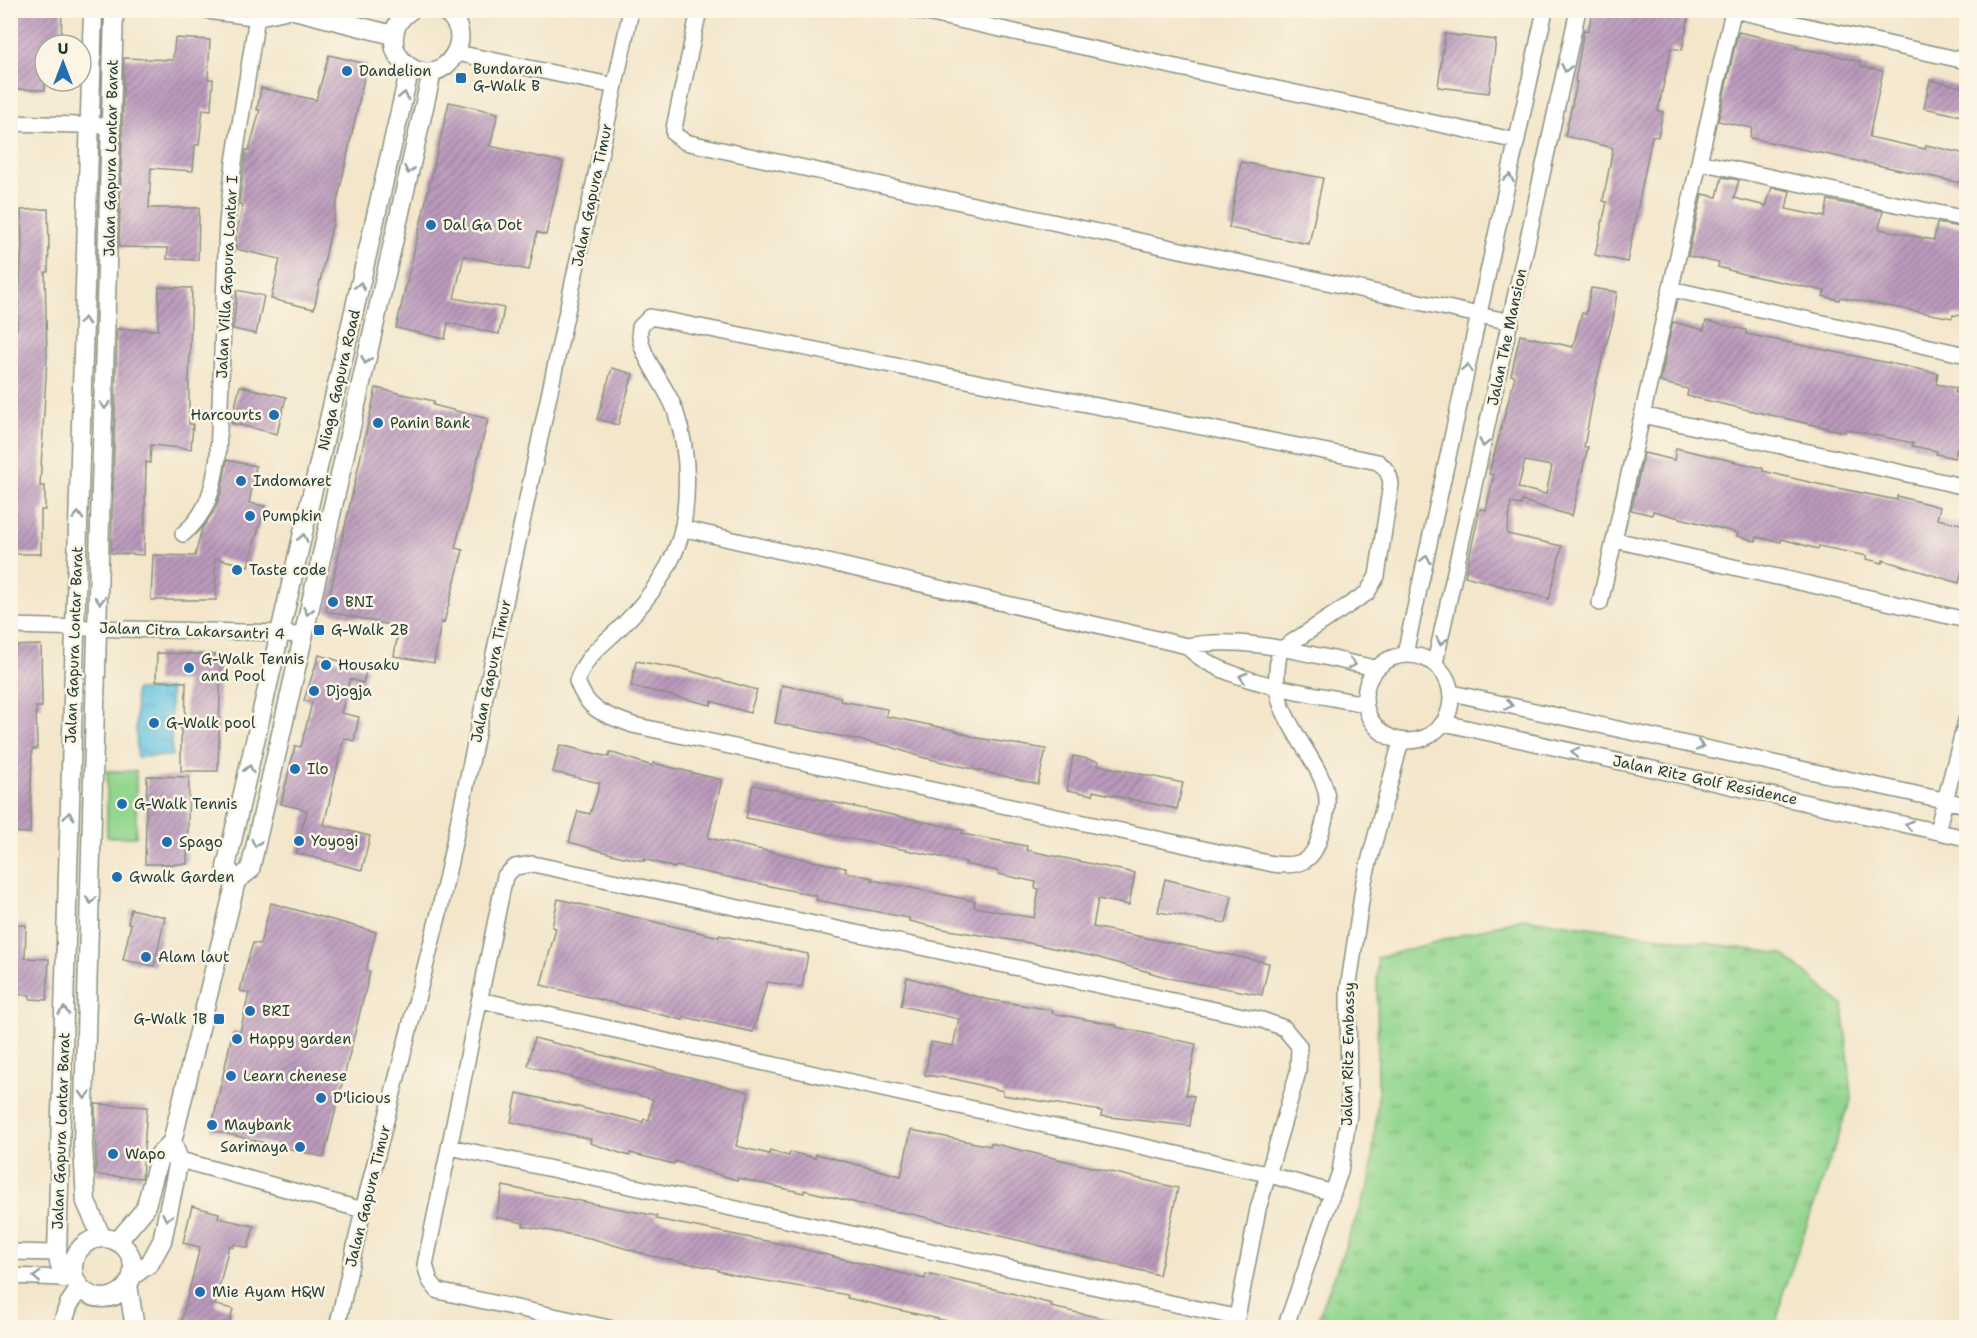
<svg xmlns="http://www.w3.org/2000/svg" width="1977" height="1338" font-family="'Shantell Sans',sans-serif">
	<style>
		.grass { fill: url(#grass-tufts); stroke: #598a61; stroke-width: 1.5 }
		.park { fill: #93d68e; stroke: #598a61; stroke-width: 1.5 }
		.water { fill: url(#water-ripples); stroke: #42808b; stroke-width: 1.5 }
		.building { fill: url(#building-hatch); fill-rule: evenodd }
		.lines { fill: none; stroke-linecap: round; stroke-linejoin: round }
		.minor-casing { stroke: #899280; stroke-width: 18 }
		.tertiary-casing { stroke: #899280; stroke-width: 21 }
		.minor { stroke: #fff; stroke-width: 15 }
		.tertiary { stroke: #fff; stroke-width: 18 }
		.oneway { stroke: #8f9e9a }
		.poi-dot { fill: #1f6fb2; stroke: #fcf5e5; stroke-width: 2 }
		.labels { text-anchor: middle; stroke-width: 5; stroke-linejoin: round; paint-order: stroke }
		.poi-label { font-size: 15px; fill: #1f3d34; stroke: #fcf5e5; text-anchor: start }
		.street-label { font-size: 15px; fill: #1f3d34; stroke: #fcf5e5 }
	</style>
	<defs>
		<pattern id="grass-tufts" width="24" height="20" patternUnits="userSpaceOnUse" patternTransform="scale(1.5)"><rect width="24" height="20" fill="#93d68e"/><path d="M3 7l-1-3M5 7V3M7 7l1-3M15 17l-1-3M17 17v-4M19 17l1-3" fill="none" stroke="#77af75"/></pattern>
		<pattern id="water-ripples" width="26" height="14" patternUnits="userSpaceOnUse" patternTransform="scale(1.5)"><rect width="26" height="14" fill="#64c2e2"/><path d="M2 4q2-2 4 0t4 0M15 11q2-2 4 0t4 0" fill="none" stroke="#529fb8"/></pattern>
		<pattern id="building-hatch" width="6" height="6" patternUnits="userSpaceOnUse" patternTransform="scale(1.5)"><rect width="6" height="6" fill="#bb9abd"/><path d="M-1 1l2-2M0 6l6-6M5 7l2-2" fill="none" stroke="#977f9a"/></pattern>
	</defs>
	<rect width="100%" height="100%" fill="#fcf5e5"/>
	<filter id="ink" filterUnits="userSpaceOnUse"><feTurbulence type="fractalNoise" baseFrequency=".0167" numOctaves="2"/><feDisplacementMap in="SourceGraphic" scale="12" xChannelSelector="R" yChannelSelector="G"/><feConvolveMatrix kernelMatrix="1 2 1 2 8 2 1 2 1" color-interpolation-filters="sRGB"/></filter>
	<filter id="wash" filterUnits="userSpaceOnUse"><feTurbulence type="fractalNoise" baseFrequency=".008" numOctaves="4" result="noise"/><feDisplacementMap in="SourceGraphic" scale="24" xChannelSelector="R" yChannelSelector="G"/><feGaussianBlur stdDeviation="1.35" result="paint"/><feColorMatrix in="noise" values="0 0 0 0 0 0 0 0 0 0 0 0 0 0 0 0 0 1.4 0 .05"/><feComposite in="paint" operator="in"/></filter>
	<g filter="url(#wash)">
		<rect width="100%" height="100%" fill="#f3e6cb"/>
		<path class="grass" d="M1523,918L1783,954L1843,1005L1852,1097L1782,1296L1777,1327H1315L1370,1181L1378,1097L1377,958Z"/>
		<path class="park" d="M107,771H136V837H107Z"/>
		<path class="water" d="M170,689L172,756L137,757L135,690Z"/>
		<g id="blocks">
			<path class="building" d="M15,10H62L61,43L45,42V90L10,89V52H14Z
				M1593,10H1690L1682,50L1671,48L1658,111L1663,112L1658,137L1652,136L1627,262L1595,255L1607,202L1603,201L1613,148L1565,136L1577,82L1575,81L1584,30L1588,31Z
				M1738,32L1797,45L1796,48L1827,53L1861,62L1860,66L1883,71L1869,137L1925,149L1926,145L1966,154V184L1750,138L1752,128L1718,121Z
				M1445,34L1496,40L1489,93L1438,87Z
				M175,38L210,40L208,79H213L211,110L203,109L199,145H195L193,171L151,168L149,208H199L198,260L167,259L168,248L119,247L124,58L173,60Z
				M329,55L367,64L314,309L271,299L280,259L236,249V235L243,205L239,204L246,150H249L260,110H257L261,88L316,100Z
				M1930,80L1966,88V117L1924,108Z
				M449,102L498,113L490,146L563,162L546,235L537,232L529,270L464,256L454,298L504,308L499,334L448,323L445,339L396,328Z
				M1241,162L1323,178L1309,244L1229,228Z
				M1722,177L1739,180L1734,198L1766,206L1772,187L1790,191L1786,209L1825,217L1828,200L1883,211L1879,229L1934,240L1937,223L1966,228V316L1953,315L1952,318L1840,297L1839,300L1823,296L1825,291L1743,274L1718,267L1719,263L1688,256L1702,194L1717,197Z
				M48,209L49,245L48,272H45L47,357L40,486H45V510H41V554H10L13,440H10L11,329H17L22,244L21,210Z
				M159,287L192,288L189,380V424H193L191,449L151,445L150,463L146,462L144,555L111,553L117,329L158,330Z
				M1591,288L1617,292L1613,320L1595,387L1584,447H1588L1572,516L1522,501L1521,505L1511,503L1507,534L1562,546L1549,599L1465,576L1480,509L1486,510L1494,475L1489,474L1515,376L1511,375L1520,335L1573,347L1582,313L1586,314ZM1525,461L1552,466L1546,494L1518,488Z
				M237,290L264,296L256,334L233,329Z
				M1706,321L1746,330V334L1938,373L1936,384L1956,388L1955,393L1966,395V450L1957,448L1955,458L1936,454L1937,451L1912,446L1913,443L1846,429L1845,432L1687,396L1688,389L1660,382L1673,322L1704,330Z
				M612,368L633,374L618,425L597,419Z
				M240,386L286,397L277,434L231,423Z
				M376,388L434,401L433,405L488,419L455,548L463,550L444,623L441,622L434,663L394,656L399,627L326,611Z
				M1676,448L1763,468V471L1813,483L1897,500V496L1940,507L1937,519L1966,525V553L1959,583L1883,560V563L1866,559L1867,556L1819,546L1818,549L1782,539L1781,542L1757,537L1756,541L1737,536L1738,533L1653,511L1652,515L1631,510L1644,453L1674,460Z
				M227,460L256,466L249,503L265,506L248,566L215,558L216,600H151L153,555L195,556L202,528L213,513L221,493Z
				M41,645L42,707H36L37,749H32L30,833L10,832V646Z
				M157,653L221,655L218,771H181V724H185L186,682L156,681Z
				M319,655L367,669L363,683L350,679L341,713L359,717L354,741L344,738L324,825L370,836L362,870L296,853L307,810L281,804L295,746L301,747L312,702L304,700Z
				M636,661L687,670L757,690L750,713L711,701V705L631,686Z
				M782,685L841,697L840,701L887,709L886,716L953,730L977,738L1046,749L1038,784L921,757L888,746L775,723Z
				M560,745L609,757L610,752L652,766L653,763L722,780L708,838L846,868L845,872L873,878L872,880L975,901L974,907L1034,918L1039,889L1035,888L1036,882L998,874V871L965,864L966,862L746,818L753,785L963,830L962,834L1027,846L1026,850L1135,873L1129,905L1098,899L1093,927L1269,963L1262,995L1173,979L1096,957L1029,943L943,929L909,921V918L816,900L817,896L676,866L675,868L644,859V861L619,856L569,842L578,811L590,814L600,783L553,772Z
				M1073,756L1099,761L1098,765L1183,783L1177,809L1093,791V795L1067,790Z
				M147,776L189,777L187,864H145Z
				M1165,879L1232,896L1226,923L1158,912Z
				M558,899L719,937V935L808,954L802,987L767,982L753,1032L684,1017L683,1020L541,985L556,928L552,927Z
				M271,903L376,932L366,971L370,972L324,1157L211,1130L233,1030L240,1032L249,993L240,991L246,966L253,943L260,944Z
				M131,909L165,917L154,966L123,960L131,924L128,923Z
				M10,925H26L25,958L49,959L47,1000L30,999V995L10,994Z
				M907,977L985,999L1053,1010L1052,1013L1116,1025V1027L1196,1044L1186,1095L1194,1096L1190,1126L1101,1116L1102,1111L1003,1095V1091L955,1079L925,1075L931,1042L953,1046L959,1019L901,1006Z
				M534,1038L749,1092L736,1146L769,1154L770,1151L789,1156L790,1152L815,1158L816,1154L901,1176L911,1130L990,1146L991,1143L1178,1188L1159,1275L912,1214L885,1210L804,1190V1193L738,1178L737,1180L674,1161V1164L630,1153L629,1156L590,1143L591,1139L511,1122L517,1093L643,1122L644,1119L649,1120L653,1099L528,1066Z
				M95,1104L147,1107L142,1178L96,1175Z
				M503,1186L657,1216L656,1219L786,1245L925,1279L926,1274L1007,1292L1052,1304L1051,1307L1115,1321L1114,1328H965V1325L847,1298L848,1295L743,1277L718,1271V1269L651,1256L590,1238L523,1226L524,1223L496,1217Z
				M192,1206L219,1213L218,1218L254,1226L248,1248L234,1244L233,1247L229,1246L215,1305L233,1309L228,1328H202L181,1323L200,1247L183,1243Z"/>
		</g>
	</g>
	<g filter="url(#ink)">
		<use href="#blocks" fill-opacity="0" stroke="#899280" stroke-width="1.5"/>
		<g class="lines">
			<g class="minor-casing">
				<path id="minor" d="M699,10L674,128V134L685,142L1511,322
					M913,10L1517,141
					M1733,10L1966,61
					M457,53L615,86
					M10,123L112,126
					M1699,162L1966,219
					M1671,289L1966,355
					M650,317L1378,462C1386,468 1390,474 1391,484L1377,576L1367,593L1280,650C1276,668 1275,687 1281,704C1291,734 1326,772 1327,799C1328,812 1323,826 1319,839C1312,863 1297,867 1273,864L633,725C604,714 588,712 577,681C587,653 602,646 622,626C648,600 676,563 683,526C689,487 688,447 675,410C666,384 636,353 640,327Z
					M1642,415L1966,487
					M682,528L1187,646
					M183,534C208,513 213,489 218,457L227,222L234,162L258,10
					M1615,540L1966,620
					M1600,603L1733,11
					M10,626L281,633L302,636
					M1405,654L1545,10
					M1365 698a43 43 0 1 1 86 0a43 43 0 1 1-86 0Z
					M1435,663L1578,10
					M1452,693L1966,805
					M1365,704C1317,694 1219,683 1187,646C1247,634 1317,657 1376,668
					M1444,723L1966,838
					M1937,831L1966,721
					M480,1000L1267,1174L1333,1193
					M450,1147L1235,1317
					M169,1157L363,1210
					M10,1252L57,1253
					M10,1276L63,1278L76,1282
					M337,1328L363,1210L439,913L631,10
					M609,1328L438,1291L430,1281L425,1265L505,876L515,867L533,864L1262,1020L1284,1028L1299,1046L1298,1072L1258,1209L1235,1328
					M1285,1328L1340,1172L1349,1114L1348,990L1364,881L1401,741"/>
			</g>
			<g class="tertiary-casing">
				<path id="tertiary" d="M211,10L257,16L285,10
					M294,10L393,35
					M411,10C400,17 393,28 394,41C394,51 399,59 407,65C443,94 483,31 442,10
					M410,68L226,867L236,881L250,870L432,72
					M102,1238L86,1202L83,1145L114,10
					M73 1268a30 30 0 1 1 60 0a30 30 0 1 1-60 0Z
					M117,1242L145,1209L160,1154L172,1142L236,881
					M132,1276L150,1263L162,1241L179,1160L172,1142
					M63,1278L57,1253L93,10
					M128,1285L135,1328
					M61,1328L69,1304L80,1288"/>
			</g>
			<use href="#minor" class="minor"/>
			<use href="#tertiary" class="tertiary"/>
		</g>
		<defs><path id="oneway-chevron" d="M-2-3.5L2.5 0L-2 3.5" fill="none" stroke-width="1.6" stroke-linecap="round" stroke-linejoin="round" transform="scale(1.5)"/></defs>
		<g class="oneway">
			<use href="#oneway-chevron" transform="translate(1566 68) rotate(102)"/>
			<use href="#oneway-chevron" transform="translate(404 96) rotate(-77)"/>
			<use href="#oneway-chevron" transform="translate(409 170) rotate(103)"/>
			<use href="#oneway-chevron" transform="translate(1509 178) rotate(-78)"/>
			<use href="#oneway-chevron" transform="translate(360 286) rotate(-77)"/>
			<use href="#oneway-chevron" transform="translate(84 321) rotate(-88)"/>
			<use href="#oneway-chevron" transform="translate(366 360) rotate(103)"/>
			<use href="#oneway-chevron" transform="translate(1467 368) rotate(-78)"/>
			<use href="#oneway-chevron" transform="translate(105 405) rotate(91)"/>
			<use href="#oneway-chevron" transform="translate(1484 443) rotate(102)"/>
			<use href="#oneway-chevron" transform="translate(78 516) rotate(-88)"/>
			<use href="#oneway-chevron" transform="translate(303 538) rotate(-77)"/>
			<use href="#oneway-chevron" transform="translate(1426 559) rotate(-78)"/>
			<use href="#oneway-chevron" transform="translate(100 600) rotate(91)"/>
			<use href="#oneway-chevron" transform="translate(308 611) rotate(103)"/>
			<use href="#oneway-chevron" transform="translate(1441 641) rotate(103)"/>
			<use href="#oneway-chevron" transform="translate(1352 664) rotate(11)"/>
			<use href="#oneway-chevron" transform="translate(1243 677) rotate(-164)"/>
			<use href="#oneway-chevron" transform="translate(1509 705) rotate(12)"/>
			<use href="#oneway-chevron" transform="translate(1700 746) rotate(12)"/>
			<use href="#oneway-chevron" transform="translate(1575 752) rotate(-168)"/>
			<use href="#oneway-chevron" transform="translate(249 769) rotate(-77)"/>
			<use href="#oneway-chevron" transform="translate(69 816) rotate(-88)"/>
			<use href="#oneway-chevron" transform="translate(1909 825) rotate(-168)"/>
			<use href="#oneway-chevron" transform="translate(256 843) rotate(103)"/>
			<use href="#oneway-chevron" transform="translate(91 900) rotate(92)"/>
			<use href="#oneway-chevron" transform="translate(64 1011) rotate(-88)"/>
			<use href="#oneway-chevron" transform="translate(85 1095) rotate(92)"/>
			<use href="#oneway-chevron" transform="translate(167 1217) rotate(102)"/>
			<use href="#oneway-chevron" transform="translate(37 1277) rotate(-178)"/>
		</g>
	</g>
	<g class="poi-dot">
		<circle cx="347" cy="71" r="6"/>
		<rect x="455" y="72" width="12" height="12" rx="3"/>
		<circle cx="431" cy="225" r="6"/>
		<circle cx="274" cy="415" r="6"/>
		<circle cx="378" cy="423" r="6"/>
		<circle cx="241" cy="481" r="6"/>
		<circle cx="250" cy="516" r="6"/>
		<circle cx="237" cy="570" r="6"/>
		<circle cx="333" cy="602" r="6"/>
		<rect x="313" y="624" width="12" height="12" rx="3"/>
		<circle cx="326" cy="665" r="6"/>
		<circle cx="189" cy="668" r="6"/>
		<circle cx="314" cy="691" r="6"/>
		<circle cx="154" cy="723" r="6"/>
		<circle cx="295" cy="769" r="6"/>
		<circle cx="122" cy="804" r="6"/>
		<circle cx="299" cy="841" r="6"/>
		<circle cx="167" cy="842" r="6"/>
		<circle cx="117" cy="877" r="6"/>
		<circle cx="146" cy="957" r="6"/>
		<circle cx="250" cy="1011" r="6"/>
		<rect x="213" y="1013" width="12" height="12" rx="3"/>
		<circle cx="237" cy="1039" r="6"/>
		<circle cx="231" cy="1076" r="6"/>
		<circle cx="321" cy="1098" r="6"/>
		<circle cx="212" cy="1125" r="6"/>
		<circle cx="300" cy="1147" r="6"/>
		<circle cx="113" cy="1154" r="6"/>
		<circle cx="200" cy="1292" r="6"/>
	</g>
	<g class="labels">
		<g class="poi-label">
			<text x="473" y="74">Bundaran<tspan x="473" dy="17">G-Walk B</tspan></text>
			<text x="359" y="76">Dandelion</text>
			<text x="443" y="230">Dal Ga Dot</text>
			<text x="262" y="420" text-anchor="end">Harcourts</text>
			<text x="390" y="428">Panin Bank</text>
			<text x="253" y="486">Indomaret</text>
			<text x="262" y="521">Pumpkin</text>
			<text x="249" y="575">Taste code</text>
			<text x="345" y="607">BNI</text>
			<text x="331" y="635">G-Walk 2B</text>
			<text x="201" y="664">G-Walk Tennis<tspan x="201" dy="17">and Pool</tspan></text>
			<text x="338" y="670">Housaku</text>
			<text x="326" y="696">Djogja</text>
			<text x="166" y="728">G-Walk pool</text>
			<text x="307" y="774">Ilo</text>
			<text x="134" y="809">G-Walk Tennis</text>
			<text x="311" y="846">Yoyogi</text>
			<text x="179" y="847">Spago</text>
			<text x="129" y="882">Gwalk Garden</text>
			<text x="158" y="962">Alam laut</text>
			<text x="262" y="1016">BRI</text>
			<text x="207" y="1024" text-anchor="end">G-Walk 1B</text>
			<text x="249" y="1044">Happy garden</text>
			<text x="243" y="1081">Learn chenese</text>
			<text x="333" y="1103">D'licious</text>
			<text x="224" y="1130">Maybank</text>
			<text x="288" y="1152" text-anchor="end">Sarimaya</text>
			<text x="125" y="1159">Wapo</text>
			<text x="212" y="1297">Mie Ayam H&amp;W</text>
		</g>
		<g class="street-label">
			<text transform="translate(111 158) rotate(-89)" y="5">Jalan Gapura Lontar Barat</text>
			<text transform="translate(592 195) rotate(-78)" y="5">Jalan Gapura Timur</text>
			<text transform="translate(227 277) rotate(-87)" y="5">Jalan Villa Gapura Lontar I</text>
			<text transform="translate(1507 337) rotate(-78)" y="5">Jalan The Mansion</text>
			<text transform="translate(339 380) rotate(-77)" y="5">Niaga Gapura Road</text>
			<text transform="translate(192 631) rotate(2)" y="5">Jalan Citra Lakarsantri 4</text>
			<text transform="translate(74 645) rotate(-88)" y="5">Jalan Gapura Lontar Barat</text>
			<text transform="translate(491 671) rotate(-78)" y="5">Jalan Gapura Timur</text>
			<text transform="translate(1705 780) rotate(12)" y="5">Jalan Ritz Golf Residence</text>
			<text transform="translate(1348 1054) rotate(-89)" y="5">Jalan Ritz Embassy</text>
			<text transform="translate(61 1131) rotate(-88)" y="5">Jalan Gapura Lontar Barat</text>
			<text transform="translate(368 1196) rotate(-76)" y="5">Jalan Gapura Timur</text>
		</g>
	</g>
	<rect width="1977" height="1338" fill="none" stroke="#fcf5e5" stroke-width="36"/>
	<g transform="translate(63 63)"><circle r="28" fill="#fcf5e5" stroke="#a4ab9e" stroke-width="1.5"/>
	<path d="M0-4.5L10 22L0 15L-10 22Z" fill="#1f6fb2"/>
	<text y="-9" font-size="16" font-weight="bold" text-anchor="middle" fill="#1f3d34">U</text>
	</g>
</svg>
